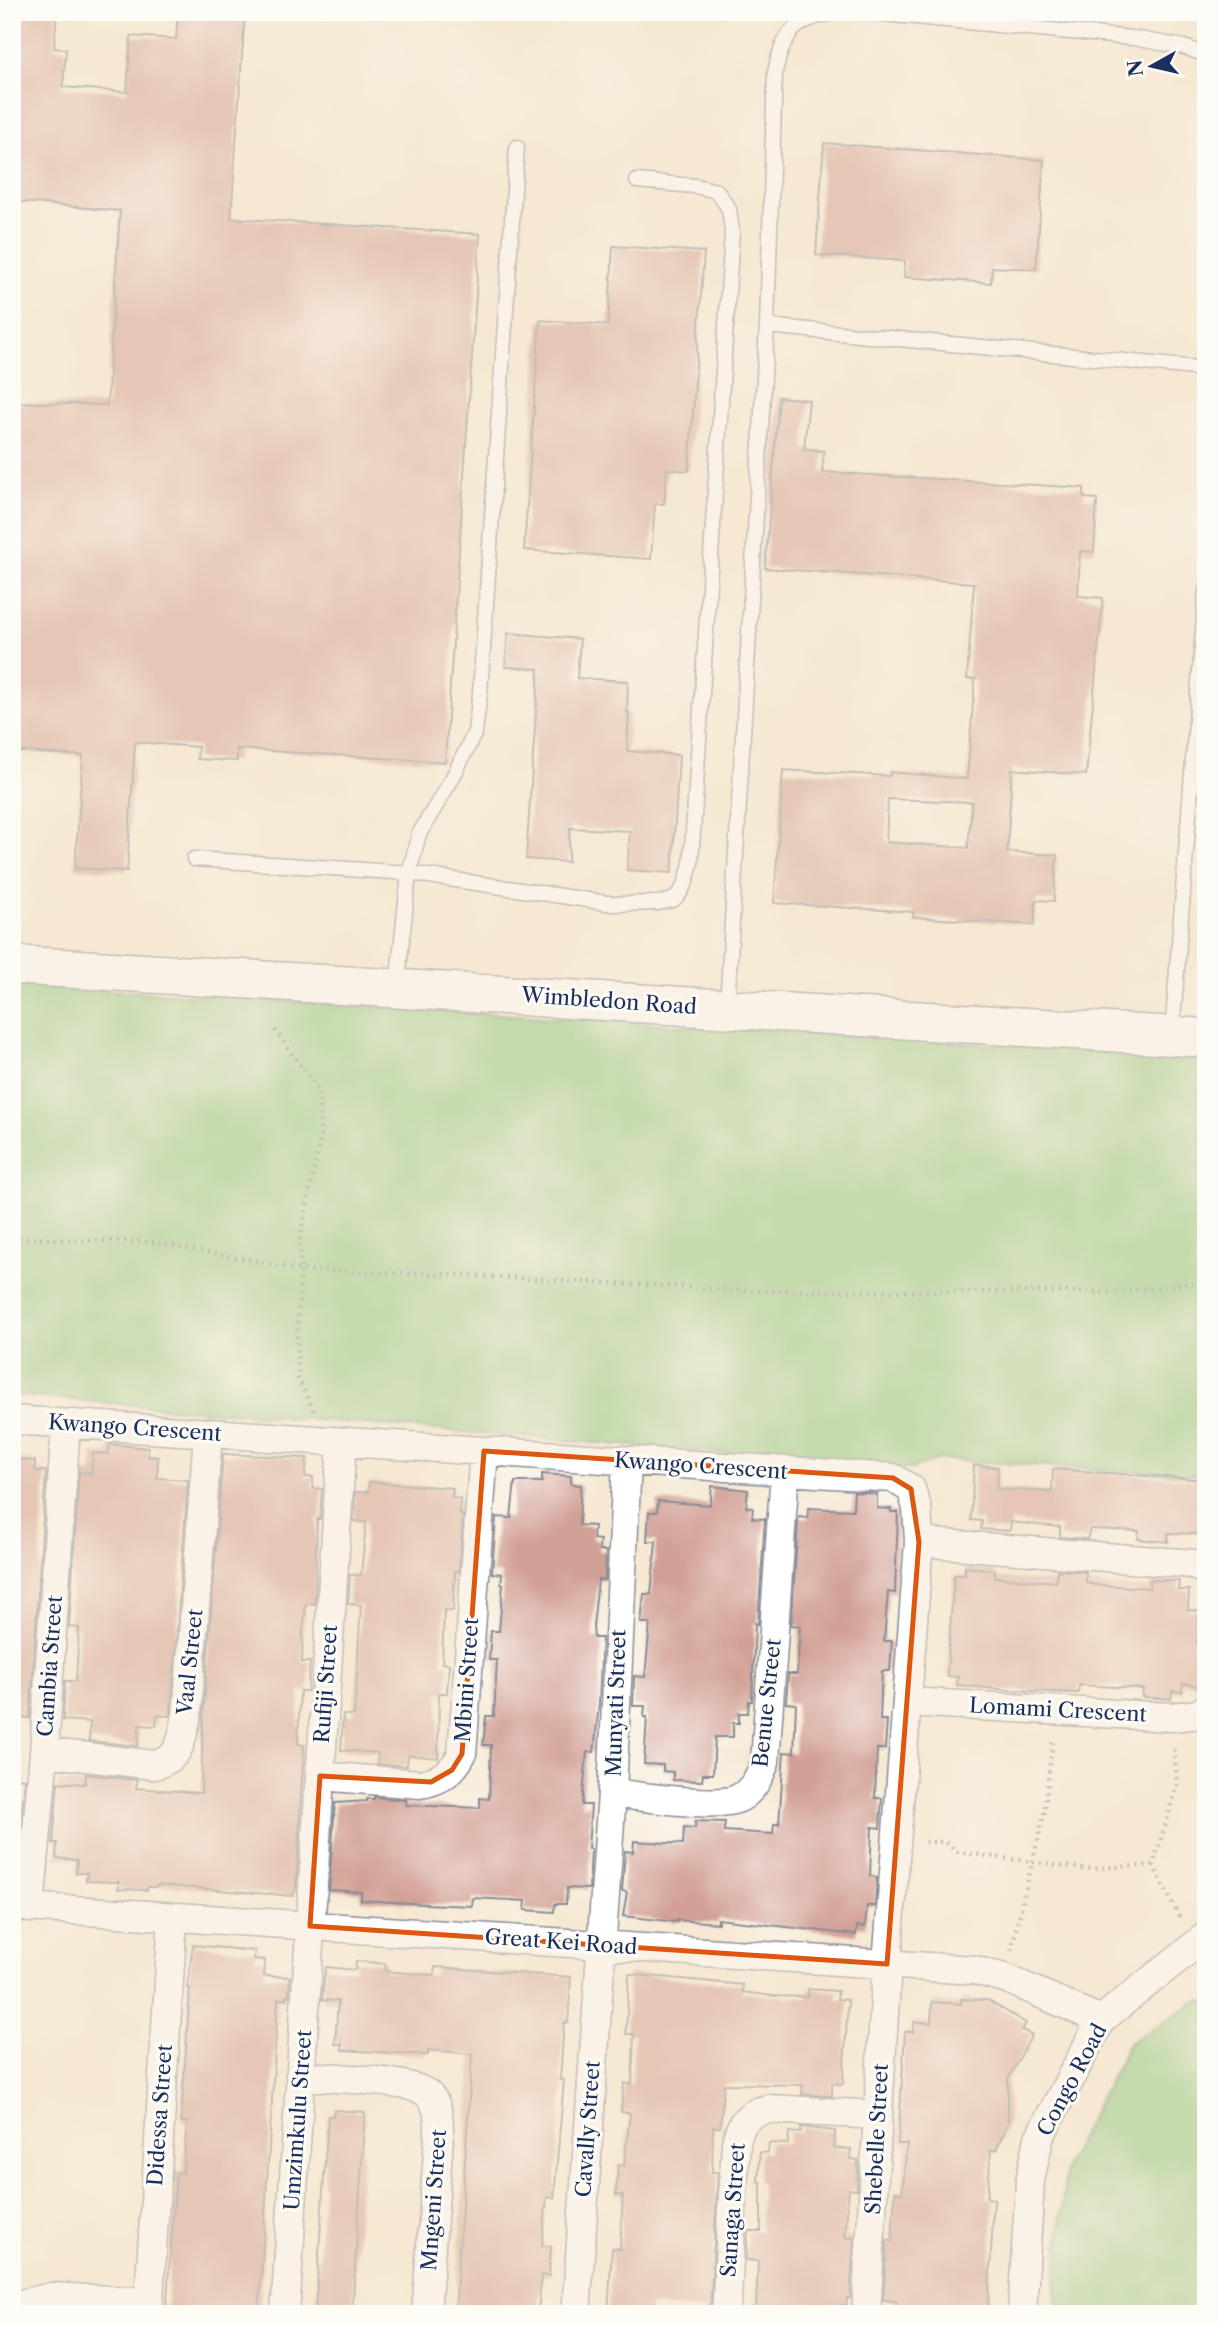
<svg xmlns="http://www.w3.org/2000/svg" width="1218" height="2326" font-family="'Libre Caslon Text',serif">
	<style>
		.green { fill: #89c981; stroke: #527c70; stroke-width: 2 }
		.building { fill: #d2a095; fill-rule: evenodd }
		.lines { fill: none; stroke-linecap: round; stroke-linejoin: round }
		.service-casing { stroke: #888c98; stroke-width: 17 }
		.minor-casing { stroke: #888c98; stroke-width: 31 }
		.secondary-casing { stroke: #888c98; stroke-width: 41 }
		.path { stroke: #888c98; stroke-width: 4.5; stroke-dasharray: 2 5; stroke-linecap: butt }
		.service { stroke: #fff; stroke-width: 14 }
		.minor { stroke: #fff; stroke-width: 28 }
		.secondary { stroke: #fff; stroke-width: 38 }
		.marked { fill: none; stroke: #de5710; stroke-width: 5; stroke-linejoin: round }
		.labels { text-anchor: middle; stroke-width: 6; stroke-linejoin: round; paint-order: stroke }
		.street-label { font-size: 21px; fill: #1b2f5e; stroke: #fdfcf7 }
	</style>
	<rect width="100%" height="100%" fill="#fdfcf7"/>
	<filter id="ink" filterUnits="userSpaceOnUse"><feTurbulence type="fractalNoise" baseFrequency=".0143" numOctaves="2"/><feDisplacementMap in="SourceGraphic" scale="14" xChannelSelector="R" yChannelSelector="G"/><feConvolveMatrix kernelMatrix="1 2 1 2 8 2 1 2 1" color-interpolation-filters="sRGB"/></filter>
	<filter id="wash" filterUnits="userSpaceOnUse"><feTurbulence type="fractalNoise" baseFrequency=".00686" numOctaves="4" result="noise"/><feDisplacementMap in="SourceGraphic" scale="28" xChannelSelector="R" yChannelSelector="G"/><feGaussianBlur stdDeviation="1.57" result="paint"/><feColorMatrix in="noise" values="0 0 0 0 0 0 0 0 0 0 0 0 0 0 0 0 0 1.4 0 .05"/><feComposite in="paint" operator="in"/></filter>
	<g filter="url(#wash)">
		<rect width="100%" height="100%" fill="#f6e8d2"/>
		<path class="green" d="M12,984L1206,1058V1476L938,1459L913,1469L12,1395Z
			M1197,2001H1206V2314H1059L1055,2286L1066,2165L1129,2043Z"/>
		<g id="blocks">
			<path class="building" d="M12,12H57L54,48L66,49L63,87L127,92L131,36L176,39L178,12H245L231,218L480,234L445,762L237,749V761L197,759L198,747L135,742L127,871L75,868L83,756L12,751V402L107,405L120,211L12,201Z
				M824,143L1044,160L1036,269L992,267L991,283L904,277L905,261L816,255Z
				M613,246L704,252L689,471L667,469L664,504H655L651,559L524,550L540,320L608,325Z
				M779,397L809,400L804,449L824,451L822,472L1084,488V498L1097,499L1094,552L1080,551L1078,596L1103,598L1086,775L1012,769L1007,852L1057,855L1054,901L1036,900L1034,925L913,917L914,912L774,903L783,770L890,776V772L967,779L975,679H967L974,583L765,568ZM888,799L972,802L968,848L886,842Z
				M508,633L580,639L577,678L628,681L627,713H629L627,751L679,755L672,873L627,870L630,831L570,828L568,862L526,859L539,669L505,667Z
				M110,1444L148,1448V1456L158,1457L157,1478L188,1480L171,1713L170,1716L157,1715L156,1726L139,1725L138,1746L89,1741L90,1722L63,1720L65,1681H76L79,1628L69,1627L79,1472L91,1473L93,1453L108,1454Z
				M223,1454L307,1458L305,1477H313V1488L322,1489L320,1519H317L315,1602L314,1604H306L303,1633L302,1662H310L308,1691H300L298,1744L304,1745L296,1888L293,1896L157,1885V1887H147V1890L118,1889L119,1882L86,1881L87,1873H76L77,1860L56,1858L57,1843H53L58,1782L85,1784L86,1774L137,1780L136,1788L201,1793L203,1718Z
				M12,1459L35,1461V1471H46L30,1718L12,1717Z
				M974,1465L998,1467L997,1489L1052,1492L1053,1469L1206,1480V1534L1168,1533V1542L1138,1539L1139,1531L1090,1529L1087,1539L1060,1537V1527L1011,1522L1010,1531L981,1529L982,1521L971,1520Z
				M542,1474L571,1476V1484L581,1485L579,1525L594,1526L593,1539L600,1540L599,1551H606L605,1580H598L593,1627L594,1638H602L599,1704L594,1752H587L582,1805H591L588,1849H591L589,1889L567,1888L566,1904H555L554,1912L525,1910L526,1901L473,1898L472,1906L424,1904L361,1900V1892L329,1890L335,1803L367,1801V1799H374V1797L406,1800V1805L480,1808V1798L489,1799L491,1745H483L486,1716H494L497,1660H489L491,1631H499L503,1584H501L502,1574L492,1573L496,1517L511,1518L515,1482H542Z
				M369,1482L453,1488L452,1498L460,1499V1515H463L459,1571H455L453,1611L444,1610L442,1663L449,1664L447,1693H439L438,1758L408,1755L407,1766L377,1764L378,1753L341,1750L343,1715H354L361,1605L348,1604L350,1575H361L366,1522L354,1521L355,1492H368Z
				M712,1486L748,1490L746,1507L753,1508L752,1518L765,1519L758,1624L755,1623L752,1701H749L748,1713H739V1723H733V1737H715L713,1774H703L702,1781L673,1780V1772L663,1771V1765L644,1764L647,1717H644L645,1706H633L634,1676L645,1677L650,1623H641L644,1594H651L656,1541H647L649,1512H657L658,1501L710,1505Z
				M854,1492L877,1494V1508L891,1509V1512H898L895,1593L888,1592L884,1641H892L890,1671H882L880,1720H887L885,1749H877L875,1798H882L880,1828L872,1827L870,1876L877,1877L875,1906H867L865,1927L857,1926L856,1935L718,1919V1923L677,1920V1922L623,1916L627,1892L622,1891L625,1851L633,1852L634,1841L683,1844L684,1827L695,1828V1821L725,1822L724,1831L773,1834L774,1824H779L784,1752L794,1753L796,1704L786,1703L788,1674H797L800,1626L791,1625L798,1521L799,1517L808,1518V1508L853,1510Z
				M965,1567L995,1570L994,1577L1056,1582L1057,1570L1086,1572V1583L1096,1585L1149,1588L1150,1580L1179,1581L1178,1590H1189L1188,1610L1199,1611L1197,1644L1206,1645V1672L1203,1687L1183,1683L1182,1692L1172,1691L1171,1699L1142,1697L1143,1689L1132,1688L1079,1685L1078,1693L1007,1690L957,1685L958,1677L947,1676L949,1643L954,1575H965Z
				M12,1778L25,1779L19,1841L12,1840Z
				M193,1945L255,1951L254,1959L265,1960L264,1976L290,1977L289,1996H286V1999H278L259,2314H166L176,2172L183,2173L187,2122H181L190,1988H187Z
				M356,1961L386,1964L385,1971L434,1975L435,1967L571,1977L568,2023H564L560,2080H564L554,2198L547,2197L542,2246H551L549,2276L541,2275L538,2314H455L472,2054L428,2050V2055L342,2050V2044H335L338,2001L322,2000L324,1978L326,1967L355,1970Z
				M629,1974L743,1985L742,1992L774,1996L808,1997V1989L838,1991L837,1999L848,2000L843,2084L832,2083V2096L802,2094L803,2085L724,2084L720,2127H713L712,2172H718L710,2311L650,2306V2314H608L612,2248L620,2249L623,2195H616L618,2165L624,2166L630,2113L621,2112L624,2083L632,2084L634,2034H626Z
				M961,1999L987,2000L1026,2023L1022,2030L1032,2035L1008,2079V2123L996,2150H991L987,2198L994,2199L988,2307H981L980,2314L896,2311V2301L883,2300L887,2240L892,2241L895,2192L902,2193L907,2144H898L905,2032H913L914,2022L931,2023L932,2002L961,2004Z
				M334,2110L365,2112L352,2314H315L328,2116H333Z
				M801,2127L835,2131L834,2148L851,2149L850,2159L858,2160L857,2190L849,2189L845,2237L854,2238L850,2298H847L846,2306L841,2305L840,2314H756L758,2261L746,2260L748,2231H761V2182H758L760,2152L768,2153L769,2143L788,2144L789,2132L801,2133Z"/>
		</g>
	</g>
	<g filter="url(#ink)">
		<use href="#blocks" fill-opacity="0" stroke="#888c98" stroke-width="2"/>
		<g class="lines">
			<g class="service-casing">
				<path id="service" d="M862,12L1133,38L1184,47L1206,55
					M767,326L1206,369
					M194,859L409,873L614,904L658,903L673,900L680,893L686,882L691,863L732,232L729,209L717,191L695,186L637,181
					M397,987L409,873L419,834L453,777L475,732L480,693L517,147
					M727,1007L767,326L775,72C784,31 795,19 837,12
					M1172,1035L1206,590"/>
			</g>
			<g class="minor-casing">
				<path id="minor" d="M12,1420L893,1478L911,1489L917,1508L919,1542L887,1964L866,2314
					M919,1542L1193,1564L1206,1571
					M908,1702L1171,1717L1199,1714L1206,1708
					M44,1752L154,1765C182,1758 181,1740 187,1715L208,1433
					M320,1776L420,1784C440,1781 453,1772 462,1754L484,1451
					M612,1793C640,1796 721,1810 741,1797C754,1789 760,1775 765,1762L785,1471
					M12,1906L974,1970L1005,1978L1101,2020
					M30,1908L44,1752L66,1424
					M300,2076C325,2078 416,2079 430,2096C440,2108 439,2124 439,2138L426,2314
					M12,2313L21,2304L51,2297L149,2302
					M148,2314L173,1917
					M285,2314L342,1442
					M576,2314L612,1793L627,1461
					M726,2314L736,2143C740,2123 747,2113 768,2109L878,2115
					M1022,2314L1030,2181L1039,2138L1101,2020L1206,1936"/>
			</g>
			<g class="secondary-casing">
				<path id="secondary" d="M12,965L1206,1038"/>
			</g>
			<path class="path" d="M275,1030L319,1091L321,1137L300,1238L301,1270L297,1333L298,1378L315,1413
				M12,1238L154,1242L301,1270L463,1275L754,1291L1122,1292L1186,1284L1206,1286
				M925,1842H945L958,1852L1086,1869L1153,1865L1177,1786L1174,1745
				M1153,1865L1181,1920
				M1011,1950L1044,1814L1053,1739"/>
			<use href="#service" class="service"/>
			<use href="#minor" class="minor"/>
			<use href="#secondary" class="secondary"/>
		</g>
	</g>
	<path d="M0 0H1218V2326H0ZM484,1451L893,1478L911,1489L919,1542L887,1964L310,1926L320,1776L431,1782L452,1770L462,1754Z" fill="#f6e8d2" fill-opacity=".55" fill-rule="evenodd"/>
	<path class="marked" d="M484,1451L893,1478L911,1489L919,1542L887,1964L310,1926L320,1776L431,1782L452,1770L462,1754Z"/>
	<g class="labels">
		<g class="street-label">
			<text transform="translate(609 1001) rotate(4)" y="7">Wimbledon Road</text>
			<text transform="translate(135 1428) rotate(4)" y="7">Kwango Crescent</text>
			<text transform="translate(701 1466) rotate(4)" y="7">Kwango Crescent</text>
			<text transform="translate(190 1662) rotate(-84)" y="7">Vaal Street</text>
			<text transform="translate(50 1666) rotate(-86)" y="7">Cambia Street</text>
			<text transform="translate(467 1680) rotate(-86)" y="7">Mbini Street</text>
			<text transform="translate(326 1684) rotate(-86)" y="7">Rufiji Street</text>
			<text transform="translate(616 1703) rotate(-88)" y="7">Munyati Street</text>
			<text transform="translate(767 1703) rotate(-84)" y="7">Benue Street</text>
			<text transform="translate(1058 1710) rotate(3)" y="7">Lomami Crescent</text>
			<text transform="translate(561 1942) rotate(4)" y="7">Great Kei Road</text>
			<text transform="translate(1072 2080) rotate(-62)" y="7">Congo Road</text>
			<text transform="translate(160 2115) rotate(-86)" y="7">Didessa Street</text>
			<text transform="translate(298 2120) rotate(-86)" y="7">Umzimkulu Street</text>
			<text transform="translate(588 2129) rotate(-86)" y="7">Cavally Street</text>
			<text transform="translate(877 2139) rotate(-87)" y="7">Shebelle Street</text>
			<text transform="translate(434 2200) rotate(-86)" y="7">Mngeni Street</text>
			<text transform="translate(733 2210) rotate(-86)" y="7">Sanaga Street</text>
		</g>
	</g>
	<rect width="1218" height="2326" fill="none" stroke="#fdfcf7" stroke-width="42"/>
	<g transform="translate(1152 66) rotate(262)" stroke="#fdfcf7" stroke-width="5" paint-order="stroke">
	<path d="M0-5L12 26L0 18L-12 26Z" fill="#1b2f5e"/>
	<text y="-10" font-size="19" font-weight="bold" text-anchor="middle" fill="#1b2f5e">N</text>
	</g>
</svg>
